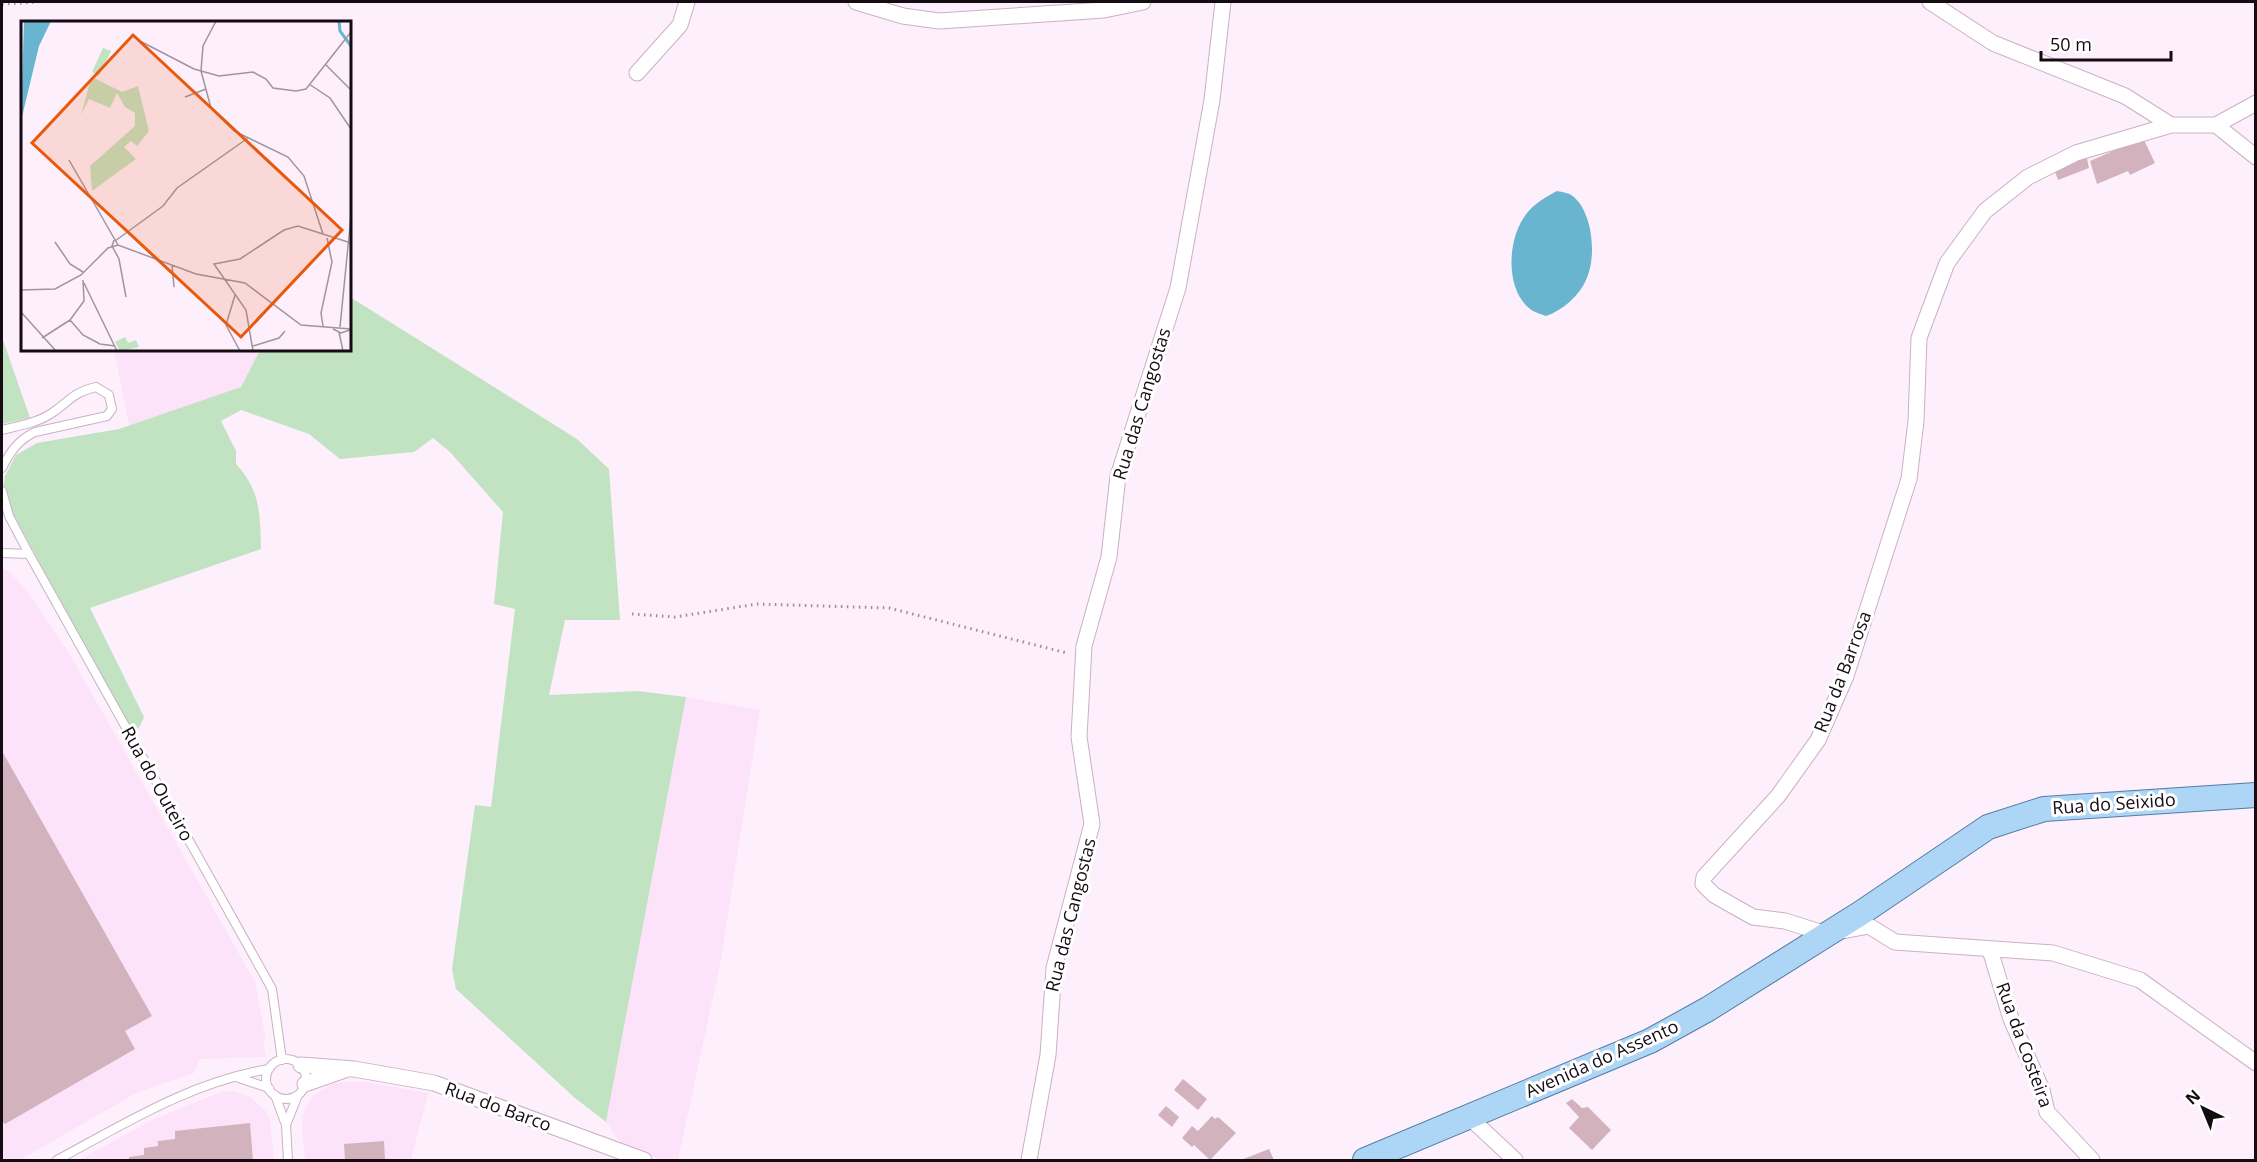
<svg xmlns="http://www.w3.org/2000/svg" width="2257" height="1162" font-family="'Open Sans',sans-serif">
	<style>
		.built { fill: #fce3f9 }
		.green { fill: #c1e3c2 }
		.water { fill: #69b4cf }
		.building { fill: #d2b2bd }
		.lines { fill: none; stroke-linecap: round; stroke-linejoin: round }
		.service-casing { stroke: #c9b1c6; stroke-width: 10 }
		.minor-casing { stroke: #c9b1c6; stroke-width: 17 }
		.primary-casing { stroke: #547da3; stroke-width: 26 }
		.path { stroke: #998d98; stroke-width: 3; stroke-dasharray: 1.5 4.5; stroke-linecap: butt }
		.service { stroke: #fff; stroke-width: 8 }
		.minor { stroke: #fff; stroke-width: 15 }
		.primary { stroke: #add6f6; stroke-width: 24 }
		.labels { text-anchor: middle; stroke-width: 6; stroke-linejoin: round; paint-order: stroke }
		.street-label { font-size: 18px; fill: #140b13; stroke: #fff }
		.inset-river { fill: none; stroke: #69b4cf; stroke-width: 3 }
		.inset-road { fill: none; stroke: #a0949f; stroke-width: 1.5 }
		.view { fill: #e8590c; fill-opacity: 0.15; stroke: #e8590c; stroke-width: 3 }
		.inset-edge { fill: none; stroke: #140b13; stroke-width: 3 }
	</style>
	<rect width="100%" height="100%" fill="#feeffc"/>
	<path class="built" d="M114,350H260L241,387L129,426Z
		M2,568L10,572L30,595L70,655L255,982L266,1041L263,1042L266,1057L200,1059L194,1073L138,1092L20,1160H2Z
		M686,697L760,710L720,965L678,1160H664L624,1147L606,1122Z
		M343,1082H366L428,1093L411,1160H305L302,1126L304,1110L313,1096L332,1084Z
		M233,1091L250,1097L266,1111L270,1120L274,1160H79L154,1119L221,1092Z"/>
	<path class="green" d="M350,297L577,439L609,469L620,620H565L549,695L638,691L686,697L606,1122L575,1098L456,989L452,969L475,805L491,807L515,609L494,604L503,512L450,452L433,438L414,452L340,459L309,434L241,410L221,421L236,451V464C261,491 260,515 261,549L90,608L144,717L134,738L2,493L5,476L16,455L37,443L119,429L241,387L260,350H350Z
		M2,337L30,418L2,424Z"/>
	<path class="water" d="M1557,191C1562,192 1570,193 1574,197C1593,214 1597,257 1586,280C1579,296 1563,310 1546,316C1541,314 1533,312 1529,308C1504,287 1508,236 1527,213C1535,203 1546,197 1557,191Z"/>
	<path class="building" d="M2143,138L2155,163L2130,175L2128,171L2097,184L2090,161Z
		M2086,154L2089,168L2058,180L2054,169Z
		M2,751L152,1016L125,1031L135,1049L5,1124L2,1121Z
		M1183,1079L1207,1099L1198,1110L1174,1090Z
		M1572,1099L1582,1108L1588,1107L1611,1130L1592,1150L1569,1128L1579,1117L1566,1103Z
		M1166,1106L1179,1117L1172,1127L1158,1115Z
		M1212,1116L1215,1119L1218,1117L1236,1133L1210,1160L1194,1145L1192,1147L1182,1138L1192,1126L1198,1131Z
		M250,1123L253,1160H129V1157L144,1155V1148L158,1146V1141L175,1139V1131Z
		M384,1141L385,1160H345L344,1144Z
		M1269,1149L1274,1160H1241Z"/>
	<g class="lines">
		<g class="service-casing">
			<path id="service" d="M2,430C18,426 37,423 52,413C71,400 72,393 96,387L109,395L112,409L107,416L35,432C18,440 10,452 2,468
				M2,491L9,516L29,554L272,989L282,1060
				M2,553L29,554
				M266 1079a20 20 0 1 1 40 0a20 20 0 1 1-40 0Z
				M236,1077L269,1088
				M275,1095L286,1125L288,1160
				M286,1125L298,1095
				M57,1160C126,1123 191,1082 269,1069"/>
		</g>
		<g class="minor-casing">
			<path id="minor" d="M856,2L903,16L939,21L1104,10L1143,2
				M1930,2L1993,43L2125,96L2171,125
				M637,73L680,25L687,2
				M2256,103L2216,125H2171L2076,153L2028,177L1985,211L1947,263L1919,338L1916,421L1909,479L1846,676L1818,740L1778,796L1704,877L1703,884L1714,895L1753,917L1785,921L1826,934L1869,926L1895,942L2053,953L2140,980L2256,1063
				M2216,125L2256,157
				M1990,950L2011,1019L2042,1090L2047,1112L2092,1160
				M301,1065L354,1069L434,1083L644,1160
				M305,1084L345,1070
				M1469,1117L1515,1160
				M1029,1160L1048,1055L1054,968L1092,824L1079,737L1084,646L1109,557L1118,476L1178,288L1212,100L1223,2"/>
		</g>
		<g class="primary-casing">
			<path id="primary" d="M1365,1160L1650,1041L1708,1009L1861,913L1988,827L2044,809L2256,795"/>
		</g>
		<path class="path" d="M2,4L38,2
			M632,614L675,617L757,604L889,608L1067,653"/>
		<use href="#service" class="service"/>
		<use href="#minor" class="minor"/>
		<use href="#primary" class="primary"/>
	</g>
	<g class="labels">
		<g class="street-label">
			<text transform="translate(1142 404) rotate(-73)" y="6">Rua das Cangostas</text>
			<text transform="translate(1843 672) rotate(-69)" y="6">Rua da Barrosa</text>
			<text transform="translate(157 784) rotate(61)" y="6">Rua do Outeiro</text>
			<text transform="translate(2114 804) rotate(-4)" y="6">Rua do Seixido</text>
			<text transform="translate(1071 915) rotate(-76)" y="6">Rua das Cangostas</text>
			<text transform="translate(2024 1045) rotate(70)" y="6">Rua da Costeira</text>
			<text transform="translate(1602 1059) rotate(-24)" y="6">Avenida do Assento</text>
			<text transform="translate(498 1107) rotate(20)" y="6">Rua do Barco</text>
		</g>
	</g>
	<g transform="translate(21 21)">
		<rect width="330" height="330" fill="#feeffc"/>
		<path d="M82,27L90,30L78,55L71,51ZM75,58L101,71L117,65L128,110L116,125L110,120L103,126L115,138L71,170L69,145L114,105V92L104,86L96,72L89,87L68,78L60,94L69,61ZM104,316L107,322L115,319L118,326L99,330L94,321Z" fill="#c1e3c2"/>
		<path d="M3,0H30L18,25L0,100Z" fill="#69b4cf"/>
		<path class="inset-river" d="M318,0L319,10L330,25"/>
		<path class="inset-road" d="M195,0L182,25L180,50L190,87L213,110L267,136L283,155L302,213M117,19L173,48L198,55L232,51L245,58L252,67L275,70L285,68L330,11M304,43L330,69M288,63L309,77L330,108M164,76L185,68M48,139L97,224M93,219L91,225L98,238L105,276M94,220L142,185L156,167L227,117M34,221L49,243L62,251M151,244L153,266M62,259L63,280L49,299L62,314L79,323L94,325M63,262L96,330M0,269L34,268L60,254L87,227L97,224L175,253L224,262L280,304L330,308M214,274L205,304L219,330M0,291L35,330M302,305L300,292L311,241L306,217M319,306L330,195M312,308L320,312L329,309M318,311L322,330M21,317L49,299M232,325L258,317L264,310M232,330L225,289L193,243L219,238L263,209L277,205L330,222"/>
		<path class="view" d="M112,14L321,209L220,316L11,122Z"/>
		<rect width="330" height="330" class="inset-edge"/>
	</g>
	<rect width="2257" height="1162" fill="none" stroke="#140b13" stroke-width="6"/>
	<g transform="translate(2203 1108) rotate(317)" stroke="#ffffff" stroke-width="4.5" paint-order="stroke">
	<path d="M0-4.5L10 22L0 15L-10 22Z" fill="#140b13"/>
	<text y="-9" font-size="16" font-weight="bold" text-anchor="middle" fill="#140b13">N</text>
	</g>
	<path d="M2041 51v9h130v-9" fill="none" stroke="#140b13" stroke-width="3"/>
	<text x="2050" y="51" font-size="18" fill="#140b13" stroke="#ffffff" stroke-width="4.5" paint-order="stroke">50 m</text>
</svg>
